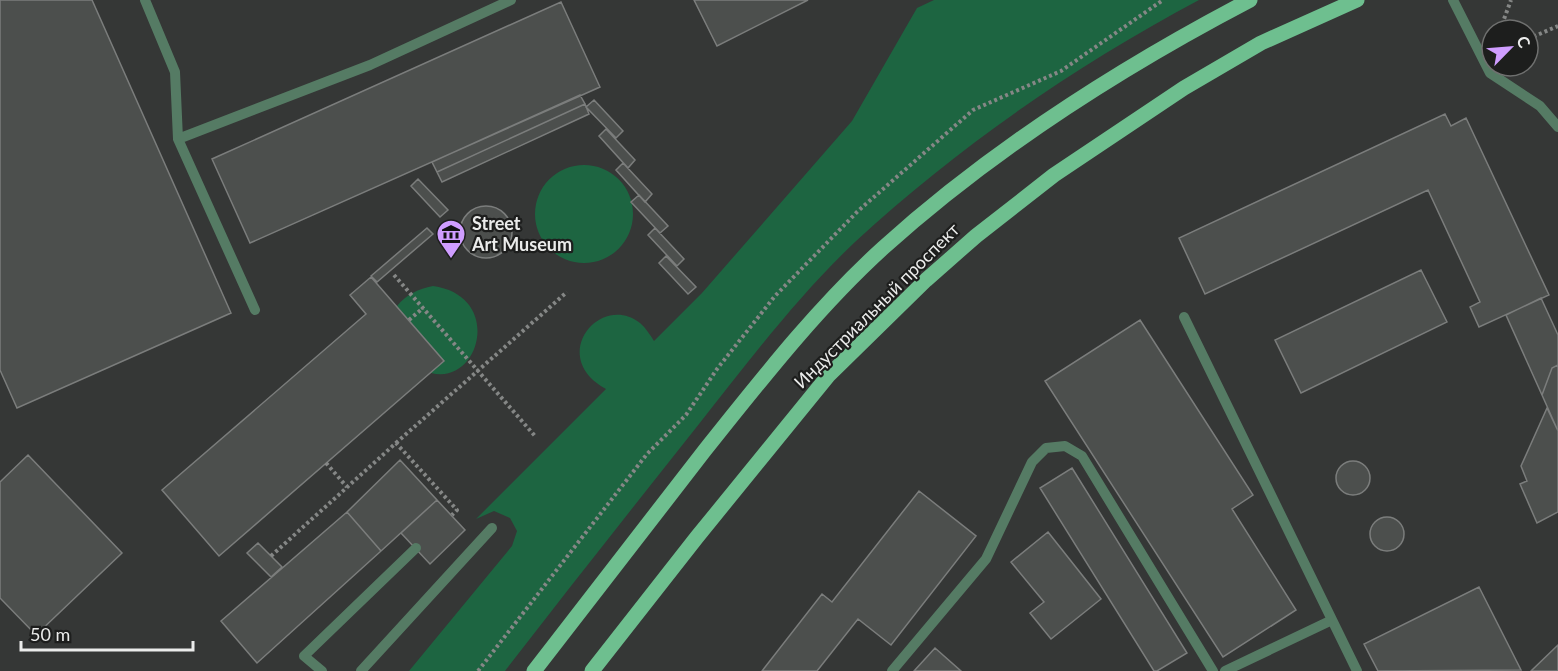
<svg xmlns="http://www.w3.org/2000/svg" width="1558" height="671" font-family="Lato,sans-serif">
	<style>
		.green { fill: #1d6541 }
		.building { fill: #4c4f4d; stroke: #7b7d7c; stroke-width: 1.5 }
		.lines { fill: none; stroke-linecap: round; stroke-linejoin: round }
		.path { stroke: #858786; stroke-width: 4; stroke-dasharray: 3 3; stroke-linecap: butt }
		.lane { stroke: #557b64; stroke-width: 10 }
		.primary { stroke: #6ebf8f; stroke-width: 15 }
		.labels { text-anchor: middle; stroke-width: 4.5; stroke-linejoin: round; paint-order: stroke }
		.poi-label { font-size: 18px; font-weight: bold; fill: #ebeceb; stroke: #1d1e1d; text-anchor: start }
		.street-label { font-size: 18px; fill: #ebeceb; stroke: #1d1e1d }
	</style>
	<rect width="100%" height="100%" fill="#353736"/>
	<path class="green" d="M934,0H1199C1075,66 958,147 855,242C797,297 748,362 699,424C634,506 569,588 505,671H409L512,546L517,531L510,518L494,511L476,519L606,389C547,357 600,292 640,323C646,328 650,335 654,341L702,293L852,121L917,8Z
		M535 214a49 49 0 1 1 98 0a49 49 0 1 1-98 0Z
		M433,286C504,296 480,386 431,373L444,361L397,306C407,294 418,289 433,286Z"/>
	<path class="building" d="M0,0H92L231,313L17,408L0,370Z
		M694,0H808L717,46Z
		M561,2L600,87L250,243L212,159Z
		M580,95L585,104L437,172L432,162Z
		M594,100L623,131L616,138L586,107Z
		M585,104L589,114L442,182L437,172Z
		M1445,114L1451,126L1466,118L1549,295L1479,327L1470,307L1480,302L1428,190L1205,294L1179,238Z
		M606,129L635,160L628,168L599,136Z
		M623,163L652,194L645,202L616,170Z
		M418,179L448,210L440,217L411,186Z
		M639,195L668,226L660,233L631,202Z
		M460 232a26 26 0 1 1 52 0a26 26 0 1 1-52 0Z
		M427,228L433,234L377,282L371,276Z
		M655,228L684,259L677,266L648,235Z
		M666,256L696,287L688,294L659,263Z
		M1421,270L1447,322L1301,393L1275,340Z
		M371,277L444,361L219,556L162,490L366,314L350,295Z
		M1541,298L1558,335V365L1552,368L1542,395L1506,315Z
		M1140,320L1253,495L1232,509L1296,610L1223,657L1045,381Z
		M1558,365V431L1542,395L1552,368Z
		M1547,408L1558,431V512L1537,523L1520,484L1527,481L1521,466Z
		M28,455L122,553L36,635L0,598V482Z
		M400,460L437,500L381,551L347,512Z
		M1336 478a17 17 0 1 1 34 0a17 17 0 1 1-34 0Z
		M1072,468L1187,653L1157,671H1154L1040,488Z
		M919,491L976,536L891,645L858,619L817,671H762L822,594L832,602Z
		M437,500L465,530L430,564L401,533Z
		M347,512L381,551L257,663L221,621Z
		M1370 534a17 17 0 1 1 34 0a17 17 0 1 1-34 0Z
		M1048,532L1101,599L1051,639L1030,613L1044,602L1011,562Z
		M258,543L282,567L271,577L247,553Z
		M1479,587L1521,670L1378,671L1364,644Z
		M1558,645V671H1531Z
		M935,648L961,671H914Z"/>
	<g class="lines">
		<path class="path" d="M1500,30L1511,0
			M1528,39L1558,26
			M394,275L535,436
			M409,320L423,308
			M396,443L567,292
			M326,463L347,487
			M271,556L396,443L457,510L452,515
			M478,671L647,454L686,415L717,369L775,296L858,211L973,110L1061,71L1163,0"/>
		<path class="lane" d="M145,0L175,72L178,139L255,310
			M1453,0L1490,73L1540,106L1558,127
			M178,139L370,65L511,0
			M1184,317L1357,671
			M322,671L304,656L416,548
			M361,671L492,528
			M892,671L986,559L1032,462L1046,448L1065,446L1082,456L1213,671
			M1225,671L1332,620"/>
		<path class="primary" d="M534,671C591,597 648,523 705,450C761,380 817,308 883,248C994,148 1118,69 1250,0
			M592,671L697,537L828,376L926,280L976,236L1054,175L1184,88L1261,43L1357,0"/>
	</g>
	<defs>
		<g id="museum-pin" transform="scale(1.5)"><path d="M0 17L-7.5 6A9.5 9.5 0 1 1 7.5 6Z" fill="#cf9dff" stroke="#1d1e1d"/><path d="M0-6L6-3V-2H-6V-3ZM-5-1h2V3h-2ZM-1-1h2V3h-2ZM3-1h2V3H3ZM-6 4H6V6H-6Z" fill="#111"/></g>
	</defs>
	<g fill-rule="evenodd">
		<use href="#museum-pin" x="451" y="234"/>
	</g>
	<g class="labels">
		<g class="poi-label">
			<text x="472" y="230">Street<tspan x="472" dy="21">Art Museum</tspan></text>
		</g>
		<g class="street-label">
			<text transform="translate(877 306) rotate(-45)" y="6">Индустриальный проспект</text>
		</g>
	</g>
	<g transform="translate(1510 48) rotate(65)"><circle r="28" fill="#1d1e1d" stroke="#6f706f" stroke-width="1.5"/>
	<path d="M0-4.5L10 22L0 15L-10 22Z" fill="#cf9dff"/>
	<text y="-9" font-size="16" font-weight="bold" text-anchor="middle" fill="#ebeceb">С</text>
	</g>
	<path d="M21 641v9h172v-9" fill="none" stroke="#ebeceb" stroke-width="3"/>
	<text x="30" y="641" font-size="18" fill="#ebeceb" stroke="#1d1e1d" stroke-width="4.5" paint-order="stroke">50 m</text>
</svg>
